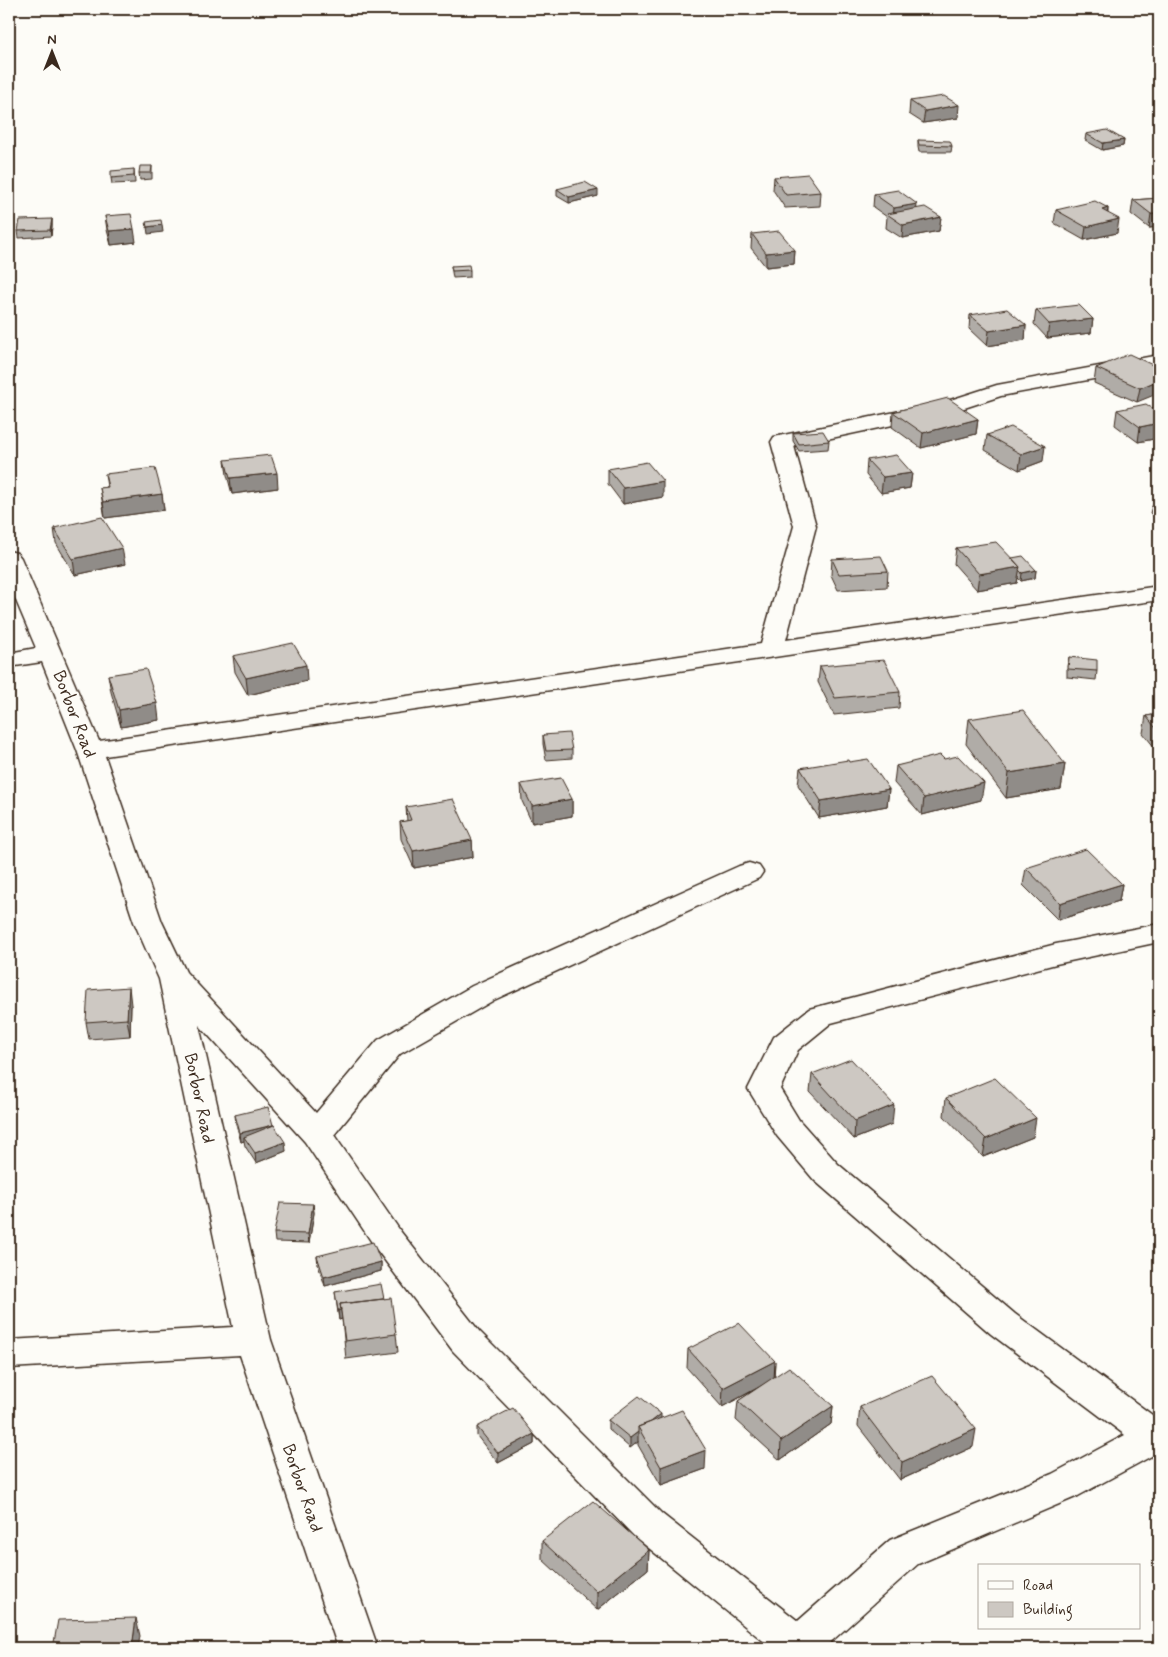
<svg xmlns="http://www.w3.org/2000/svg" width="1168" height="1657" font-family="Mynerve,sans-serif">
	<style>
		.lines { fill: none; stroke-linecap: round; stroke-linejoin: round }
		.minor-casing { stroke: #3b2a1e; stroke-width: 3 }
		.minor { fill: #fdfcf7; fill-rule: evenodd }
		.wall { fill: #b0aca7; stroke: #3b2a1e }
		.shaded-wall { fill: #908c88; stroke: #3b2a1e }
		.building { fill: #cdc8c2; stroke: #3b2a1e }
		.labels { text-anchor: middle; stroke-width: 4; stroke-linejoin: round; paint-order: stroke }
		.street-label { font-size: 18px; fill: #3b2a1e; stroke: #fdfcf7 }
	</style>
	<rect width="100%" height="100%" fill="#fdfcf7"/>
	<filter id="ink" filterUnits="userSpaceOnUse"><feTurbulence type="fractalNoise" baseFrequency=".02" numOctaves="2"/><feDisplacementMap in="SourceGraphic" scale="10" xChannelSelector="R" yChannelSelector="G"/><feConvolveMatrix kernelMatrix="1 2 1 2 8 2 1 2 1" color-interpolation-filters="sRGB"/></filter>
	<g filter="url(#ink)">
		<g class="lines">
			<g class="minor-casing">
				<path id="minor" d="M1159,355V367L1001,396L949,413L794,446L816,526L786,640L1159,586V600L105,756L162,922L186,972L316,1113L378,1040L472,986L739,866L749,863L759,866L763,872L759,878L494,1000L400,1054L334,1135L401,1232L479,1331L662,1514L798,1621L890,1540L1052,1474L1125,1435L991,1334L814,1180L777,1136L748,1089L774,1037L809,1009L1056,944L1159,924V942L1056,964L831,1023L798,1050L780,1089L799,1120L838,1164L1015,1314L1159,1420V1452L1078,1496L918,1564L824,1648H772L634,1536L453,1351L377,1250L305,1142L199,1025L271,1340L378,1648H338L240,1355L9,1368V1340L233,1327L159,979L134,922L77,750L42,662L9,667V653L36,648L9,584V551L17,553L21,558L99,741L761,644L794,526L771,442L774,437L944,402L997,385Z"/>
			</g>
			<use href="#minor" class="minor"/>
		</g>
		<path class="wall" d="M910,101L958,118L923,123L909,114Z
			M1086,134L1124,140L1123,146L1102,150L1085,140Z
			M918,140L952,146L951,152H919L918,147Z
			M152,166V179L140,180L139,173Z
			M134,169L135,183L112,184L111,178Z
			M774,177L821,192L820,206L785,208L773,190Z
			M557,189L598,196L569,203L557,196Z
			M874,194L941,217L939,231L902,238L886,228L887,217L873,207Z
			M1159,198V227L1149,228L1131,214L1133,200Z
			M1108,208V213L1117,233L1084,240L1054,223L1056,210Z
			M105,216L136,242L111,245L107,230Z
			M52,219V226L51,236L19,238L18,231Z
			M752,234L795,250L794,264L766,267L751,248Z
			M451,266L470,270V277L453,278Z
			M1036,310L1093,319L1091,333L1047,338L1034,324Z
			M970,315L1026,325L1025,340L987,346L969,329Z
			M1096,368H1159L1137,402L1094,383Z
			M1117,410L1159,413V438L1138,442L1115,425Z
			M893,412L978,419L976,434L921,448L892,427Z
			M793,433L829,441L828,449L799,451L793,441Z
			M987,435L1043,461L1019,470L985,450Z
			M225,460L278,488L232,494L227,475Z
			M867,460L912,473L910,488L881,493L866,475Z
			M608,469L663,497L623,504L608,484Z
			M105,474L162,494L164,510L105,518L100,488L107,487Z
			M1159,504V520L1150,513L1152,506Z
			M54,528L125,564L75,575L56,543Z
			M956,548L1012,558L1036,570L1035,578L1021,581L1018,578L1017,583L977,590L954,564Z
			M832,559L888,571L887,587L838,590L831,575Z
			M233,656L307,681L248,695L235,672Z
			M1069,657L1097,671L1096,680L1067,677V666Z
			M820,666L900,692L899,708L834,715L818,682Z
			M108,675L159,720L121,727L111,692Z
			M1159,714V753L1143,733L1146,716Z
			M969,719L1065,764L1061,789L1006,798L966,744Z
			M543,735L572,750V758L546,760L543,744Z
			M944,759L981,800L922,815L894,783L896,766Z
			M849,762L889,789L887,806L819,818L798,785L800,768Z
			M521,784L572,799V816L532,823L522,801Z
			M406,807L472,840L473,857L414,868L401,839L400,822L407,821Z
			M1026,868L1122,884L1119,901L1058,920L1023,885Z
			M131,1005L130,1036L89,1039L86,1022Z
			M812,1074L892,1124L854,1139L810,1092Z
			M946,1098L1033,1137L983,1157L944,1116Z
			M235,1115L274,1125L286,1151L256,1163L245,1146L244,1141L241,1142L236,1124Z
			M313,1204L314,1213L309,1243L275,1242L274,1233Z
			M317,1256L381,1262V1271L325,1286L318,1265Z
			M335,1292L384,1299L396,1334L398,1352L346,1359L342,1319L339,1320Z
			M688,1349L775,1361L774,1377L833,1406L831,1424L780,1460L736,1420L738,1401L756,1389L722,1407L687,1368Z
			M860,1407L973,1447L900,1480L858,1426Z
			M661,1418L705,1469L661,1485L638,1445V1441L630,1448L608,1429V1420Z
			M477,1427L534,1434V1444L498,1463L477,1436Z
			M542,1541L649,1550L648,1569L597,1610L542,1559Z"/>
		<path class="shaded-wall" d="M959,105L958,118L923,123L925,111Z
			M1124,140L1123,146L1102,150L1103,143Z
			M598,190V196L569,203V197Z
			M917,204L916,217L893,218L894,208Z
			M1108,208L1106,222L1102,210Z
			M1151,214H1159V227L1149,228Z
			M941,217L939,231L902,238L903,225Z
			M52,219V226L51,236L50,230Z
			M1119,219L1117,233L1084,240L1086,227Z
			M162,225L163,232L148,234L147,227Z
			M134,229L136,242L111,245L109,231Z
			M795,250L794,264L766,267V253Z
			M1093,319L1091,333L1047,338L1049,324Z
			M1026,325L1025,340L987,346L989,331Z
			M1159,380V393L1137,402L1140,388Z
			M978,419L976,434L921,448L923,433Z
			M1159,423V438L1138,442L1140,427Z
			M1045,446L1043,461L1019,470L1021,454Z
			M277,473L278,488L232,494L230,478Z
			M912,473L910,488L881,493L883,477Z
			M663,481V497L623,504V488Z
			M162,494L164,510L105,518L103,502Z
			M122,548L125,564L75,575L73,559Z
			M1020,567L1017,583L977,590L979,574Z
			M1036,570L1035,578L1021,581L1022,573Z
			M306,665L307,681L248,695L246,678Z
			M157,703L159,720L121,727L119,710Z
			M1065,764L1061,789L1006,798L1009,773Z
			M984,783L981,800L922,815L924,798Z
			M889,789L887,806L819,818L821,801Z
			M572,799V816L532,823V806Z
			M472,840L473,857L414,868L413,851Z
			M1122,884L1119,901L1058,920L1060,903Z
			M129,987L131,1005L130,1036L127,1019Z
			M894,1105L892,1124L854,1139L855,1121Z
			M1036,1118L1033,1137L983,1157L986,1139Z
			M273,1125L275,1134L244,1137V1141L241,1142L240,1133Z
			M285,1142L286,1151L256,1163L255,1153Z
			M313,1204L314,1213L309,1243L308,1234Z
			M381,1262V1271L325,1286L324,1277Z
			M338,1310H341L342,1319L339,1320Z
			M775,1361L774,1379L722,1407L723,1388Z
			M833,1406L831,1424L780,1460L781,1441Z
			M661,1414V1424L640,1430Z
			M976,1429L973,1447L900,1480L902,1462Z
			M638,1432V1442L630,1448V1438Z
			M534,1434V1444L498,1463V1453Z
			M706,1450L705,1469L661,1485V1467Z
			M649,1550L648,1569L597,1610V1592Z
			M136,1618L140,1636L138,1648H132Z"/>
		<path class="building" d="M944,96L959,105L925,111L910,101Z
			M1107,130L1124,140L1103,143L1086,134Z
			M918,140L950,141L952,146L919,145Z
			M140,166H152L151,173H139Z
			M134,169V176L111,178V171Z
			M808,174L821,192L786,195L774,177Z
			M585,182L598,190L569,197L557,189Z
			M898,190L917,204L894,208L874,194Z
			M1159,198V214H1151L1133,200Z
			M1095,201L1108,208L1102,210L1119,219L1086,227L1056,210Z
			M925,207L941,217L903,225L887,214Z
			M131,214L134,229L109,231L105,216Z
			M52,219L50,230L18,231L20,220Z
			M161,220L162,225L147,227L146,222Z
			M779,231L795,250L766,253L752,234Z
			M469,265L470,270L452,271L451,266Z
			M1079,305L1093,319L1049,324L1036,310Z
			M1007,309L1026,325L989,331L970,315Z
			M1129,354L1159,368V380L1140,388L1096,368Z
			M948,398L978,419L923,433L893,412Z
			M1146,404L1159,413V423L1140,427L1117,410Z
			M1011,427L1045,446L1021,454L987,435Z
			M823,431L829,441L799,444L793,433Z
			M271,455L277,473L230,478L225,460Z
			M896,455L912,473L883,477L867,460Z
			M647,462L663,481L623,488L608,469Z
			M155,468L162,494L103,502L100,488L108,487L105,474Z
			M1159,504V511L1152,506Z
			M102,517L122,548L73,559L54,528Z
			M996,542L1020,567L979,574L956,548Z
			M881,556L888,571L839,574L832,559Z
			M1023,556L1036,570L1022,573L1019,570L1020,567L1012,558Z
			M293,643L306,665L246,678L233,656Z
			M1069,657L1097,660V671L1068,669Z
			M884,660L900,692L835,698L820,666Z
			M146,669L157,703L119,710L108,675Z
			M1023,710L1065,764L1009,773L969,719Z
			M1159,714V732L1146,716Z
			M569,733L572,750L546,751L543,735Z
			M940,755L944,759L958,756L984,783L924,798L896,766Z
			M868,759L889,789L821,801L800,768L848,760L849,762Z
			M561,778L572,799L532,806L521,784Z
			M453,799L472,840L413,851L400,822L411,820L406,807Z
			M1086,849L1122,884L1060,903L1026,868Z
			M129,987L127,1019L86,1022L88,990Z
			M851,1059L894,1105L855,1121L812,1074Z
			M995,1078L1036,1118L986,1139L946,1098Z
			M268,1107L273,1125L240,1133L235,1115Z
			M274,1125L285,1142L255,1153L244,1137Z
			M280,1203L313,1204L308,1234L274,1233Z
			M373,1242L381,1262L324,1277L317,1256Z
			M381,1284L384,1299L340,1304L341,1310H338L335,1292Z
			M391,1298L396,1334L345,1341L340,1304Z
			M739,1323L775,1361L723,1388L688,1349Z
			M789,1367L833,1406L781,1441L738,1401Z
			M932,1376L976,1429L902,1462L860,1407Z
			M639,1396L661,1414L651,1422L638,1427V1432L630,1438L608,1420Z
			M513,1408L534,1434L498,1453L477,1427Z
			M682,1410L706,1450L661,1467L638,1427Z
			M593,1501L649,1550L597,1592L542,1541Z
			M136,1618L132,1648H53L58,1620Z
			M1078,1642L1101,1648H1077Z"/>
	</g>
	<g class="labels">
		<g class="street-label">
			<text transform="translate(75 714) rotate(69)" y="6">Borbor Road</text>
			<text transform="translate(200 1098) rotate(78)" y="6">Borbor Road</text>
			<text transform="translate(303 1488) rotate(71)" y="6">Borbor Road</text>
		</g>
	</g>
	<rect width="1168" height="1657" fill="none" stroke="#fdfcf7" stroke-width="30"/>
	<rect x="15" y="15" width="1138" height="1627" fill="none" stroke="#3b2a1e" stroke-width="2" filter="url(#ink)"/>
	<rect x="978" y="1564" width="162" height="65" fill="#fdfcf7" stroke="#afa8a0"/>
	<rect x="988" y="1581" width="25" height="8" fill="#fdfcf7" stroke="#afa8a0"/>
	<text x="1023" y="1590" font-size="15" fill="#3b2a1e">Road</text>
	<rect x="988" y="1602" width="25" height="15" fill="#cdc8c2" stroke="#afa8a0"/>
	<text x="1023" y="1614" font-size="15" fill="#3b2a1e">Building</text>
	<g transform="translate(52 52)" stroke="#fdfcf7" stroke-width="4" paint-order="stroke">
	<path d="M0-4L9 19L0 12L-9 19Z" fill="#3b2a1e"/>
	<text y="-8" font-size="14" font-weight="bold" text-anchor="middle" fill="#3b2a1e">N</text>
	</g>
</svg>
